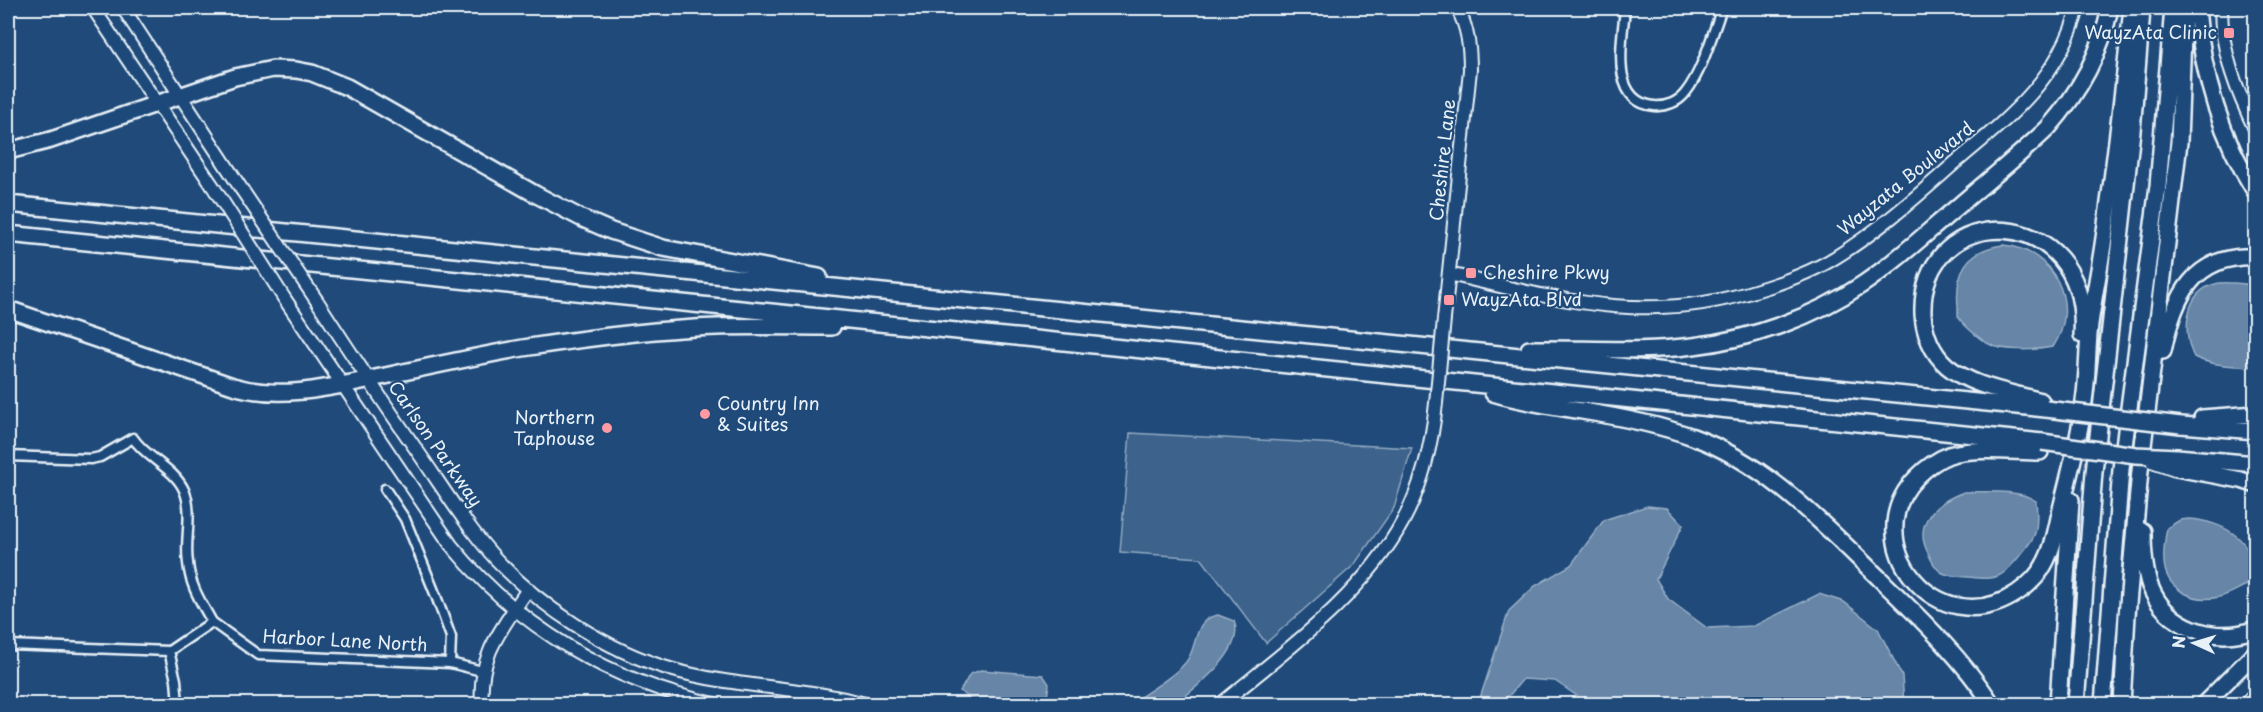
<svg xmlns="http://www.w3.org/2000/svg" width="2263" height="712" font-family="'Playpen Sans',sans-serif">
	<style>
		.green { fill: #3c628c; stroke: #92aac2; stroke-width: 1.5 }
		.water { fill: #6685a7; stroke: #9ab0c7; stroke-width: 1.5 }
		.lines { fill: none; stroke-linecap: round; stroke-linejoin: round }
		.street-casing { stroke: #e8f1f8; stroke-width: 13 }
		.secondary-casing { stroke: #e8f1f8; stroke-width: 16 }
		.highway-casing { stroke: #e8f1f8; stroke-width: 20 }
		.street { stroke: #1f4a7a; stroke-width: 8 }
		.secondary { stroke: #1f4a7a; stroke-width: 12 }
		.highway { stroke: #1f4a7a; stroke-width: 15 }
		.secondary-bridge-casing { stroke: #e8f1f8; stroke-width: 16; stroke-linecap: butt }
		.highway-bridge-casing { stroke: #e8f1f8; stroke-width: 20; stroke-linecap: butt }
		.secondary-bridge { stroke: #1f4a7a; stroke-width: 12 }
		.highway-bridge { stroke: #1f4a7a; stroke-width: 15 }
		.poi-dot { fill: #ff9aa2; stroke: #1f4a7a; stroke-width: 2 }
		.labels { text-anchor: middle; stroke-width: 4.5; stroke-linejoin: round; paint-order: stroke }
		.poi-label { font-size: 18px; fill: #e8f1f8; stroke: #1f4a7a; text-anchor: start }
		.street-label { font-size: 18px; fill: #e8f1f8; stroke: #1f4a7a }
	</style>
	<rect width="100%" height="100%" fill="#1f4a7a"/>
	<filter id="ink" filterUnits="userSpaceOnUse"><feTurbulence type="fractalNoise" baseFrequency=".0167" numOctaves="2"/><feDisplacementMap in="SourceGraphic" scale="12" xChannelSelector="R" yChannelSelector="G"/><feConvolveMatrix kernelMatrix="1 2 1 2 8 2 1 2 1" color-interpolation-filters="sRGB"/></filter>
	<g filter="url(#ink)">
		<path class="green" d="M1130,433L1412,448L1394,508L1354,565L1266,643L1201,558L1120,552Z"/>
		<path class="water" d="M2003,245C2053,249 2082,304 2053,347C2037,350 2003,352 1989,344C1982,341 1976,335 1970,330C1967,327 1960,321 1958,316C1958,315 1958,308 1958,307C1955,273 1965,250 2003,245Z
			M2235,283L2255,285V365L2249,367C2230,365 2212,366 2194,357C2182,334 2184,292 2215,284C2221,282 2229,283 2235,283Z
			M1964,492C1985,492 2020,489 2036,501C2037,511 2038,523 2035,533C2033,541 2008,572 2000,575C1991,580 1978,578 1968,577C1959,576 1949,577 1941,572C1935,568 1931,560 1928,553C1912,522 1937,502 1964,492Z
			M1647,506L1667,508L1683,525L1656,579L1668,599L1707,628L1754,626L1819,594L1844,602L1878,629L1902,676L1904,704H1589L1555,681L1523,679L1502,704H1478L1509,611L1535,586L1571,565L1604,520Z
			M2189,519C2223,521 2263,542 2249,584C2239,588 2229,595 2219,597C2193,603 2165,589 2164,561C2163,550 2165,539 2167,528L2180,520Z
			M1218,615L1234,621C1246,651 1195,688 1175,704H1129C1145,694 1175,676 1186,662C1199,646 1192,619 1218,615Z
			M981,670L1043,675L1049,684L1046,704H978L960,691L970,674Z"/>
		<g class="lines">
			<g class="street-casing">
				<path id="street" d="M1625,8C1623,37 1608,102 1654,106C1666,107 1679,102 1686,92C1702,72 1713,32 1722,8
					M8,456L91,459L100,457L133,438C146,458 174,468 184,490C194,513 184,539 188,563C190,586 201,602 212,622
					M385,489L405,519L436,596L451,637L450,663
					M8,645L169,651L212,622L258,655L450,663L482,671
					M169,651L176,680L178,704"/>
			</g>
			<g class="secondary-casing">
				<path id="secondary" d="M93,8L212,185
					M123,8L242,190
					M2221,8C2221,51 2237,92 2256,131
					M1449,274C1561,300 1648,326 1761,289C1787,281 1814,271 1836,257C1880,230 1918,195 1957,161C2010,117 2060,77 2078,8
					M284,298L451,545C519,628 611,682 715,704
					M317,301C350,352 383,402 418,452C443,488 466,526 495,558C540,607 606,650 670,669C734,688 801,686 865,704
					M1444,319L1470,70C1470,48 1468,27 1457,8
					M482,704C478,654 502,629 528,589
					M1221,704C1285,651 1363,596 1403,521C1423,484 1432,444 1436,403
					M2245,704L2256,693"/>
			</g>
			<g class="highway-casing">
				<path id="highway" d="M2197,8C2202,74 2220,136 2256,193
					M8,151L51,140L235,77L273,69L296,70L312,73L347,87L535,194L581,218L611,231L663,248L819,277
					M8,204L2046,409
					M8,234L2042,442
					M8,309L233,386C283,401 336,386 385,376C431,366 477,356 523,348C587,338 654,329 718,327C756,326 794,327 832,327
					M1529,349C1583,348 1639,353 1693,346C1752,339 1814,317 1863,284C1896,262 1925,234 1955,209C1986,182 2019,156 2048,128C2079,93 2101,53 2110,8
					M2163,351C2174,297 2193,254 2256,257
					M1493,393C1522,402 1552,406 1582,411C1620,417 1657,424 1693,437C1768,464 1824,525 1880,579C1920,618 1961,657 1992,704
					M2041,401C2010,392 1972,387 1947,366C1932,353 1924,333 1923,314C1919,198 2091,200 2082,335
					M2202,418L2256,414
					M2181,425L2256,431
					M2040,452C2013,452 1975,447 1949,455C1936,460 1927,467 1917,477C1854,541 1937,646 2017,593C2029,585 2040,574 2046,561C2055,544 2057,524 2062,505C2070,471 2080,436 2084,401C2088,376 2087,350 2090,324C2094,295 2100,267 2104,238C2115,162 2124,84 2132,8
					M2177,457L2256,464
					M2176,468L2241,480L2256,485
					M2143,531C2143,549 2144,569 2150,586C2167,629 2215,644 2256,629
					M2058,704L2071,500
					M2076,704L2094,472L2132,131L2142,10
					M2103,704L2121,469L2158,186L2173,8
					M2122,704L2127,615L2140,471L2179,142L2184,8
					M2204,704L2256,652"/>
			</g>
			<use href="#street" class="street"/>
			<use href="#secondary" class="secondary"/>
			<use href="#highway" class="highway"/>
			<g class="secondary-bridge-casing">
				<path id="secondary-bridge" d="M212,185L284,298
					M242,190L317,301
					M1436,403L1444,319"/>
			</g>
			<g class="highway-bridge-casing">
				<path id="highway-bridge" d="M2046,409L2181,425
					M2042,442L2136,455L2177,457
					M2153,460L2176,468"/>
			</g>
			<use href="#secondary-bridge" class="secondary-bridge"/>
			<use href="#highway-bridge" class="highway-bridge"/>
		</g>
	</g>
	<g class="poi-dot">
		<rect x="2223" y="27" width="12" height="12" rx="3"/>
		<rect x="1465" y="267" width="12" height="12" rx="3"/>
		<rect x="1443" y="294" width="12" height="12" rx="3"/>
		<circle cx="705" cy="414" r="6"/>
		<circle cx="607" cy="428" r="6"/>
	</g>
	<g class="labels">
		<g class="poi-label">
			<text x="2217" y="39" text-anchor="end">WayzAta Clinic</text>
			<text x="1483" y="279">Cheshire Pkwy</text>
			<text x="1461" y="306">WayzAta Blvd</text>
			<text x="717" y="410">Country Inn<tspan x="717" dy="21">&amp; Suites</tspan></text>
			<text x="595" y="424" text-anchor="end">Northern<tspan x="595" dy="21">Taphouse</tspan></text>
		</g>
		<g class="street-label">
			<text transform="translate(1443 160) rotate(-84)" y="6">Cheshire Lane</text>
			<text transform="translate(1906 179) rotate(-39)" y="6">Wayzata Boulevard</text>
			<text transform="translate(435 444) rotate(55)" y="6">Carlson Parkway</text>
			<text transform="translate(345 641) rotate(3)" y="6">Harbor Lane North</text>
		</g>
	</g>
	<rect width="2263" height="712" fill="none" stroke="#1f4a7a" stroke-width="30"/>
	<rect x="15" y="15" width="2233" height="682" fill="none" stroke="#e8f1f8" stroke-width="2" filter="url(#ink)"/>
	<g transform="translate(2194 643) rotate(274)" stroke="#1f4a7a" stroke-width="4.5" paint-order="stroke">
	<path d="M0-4.5L10 22L0 15L-10 22Z" fill="#e8f1f8"/>
	<text y="-9" font-size="16" font-weight="bold" text-anchor="middle" fill="#e8f1f8">N</text>
	</g>
</svg>
